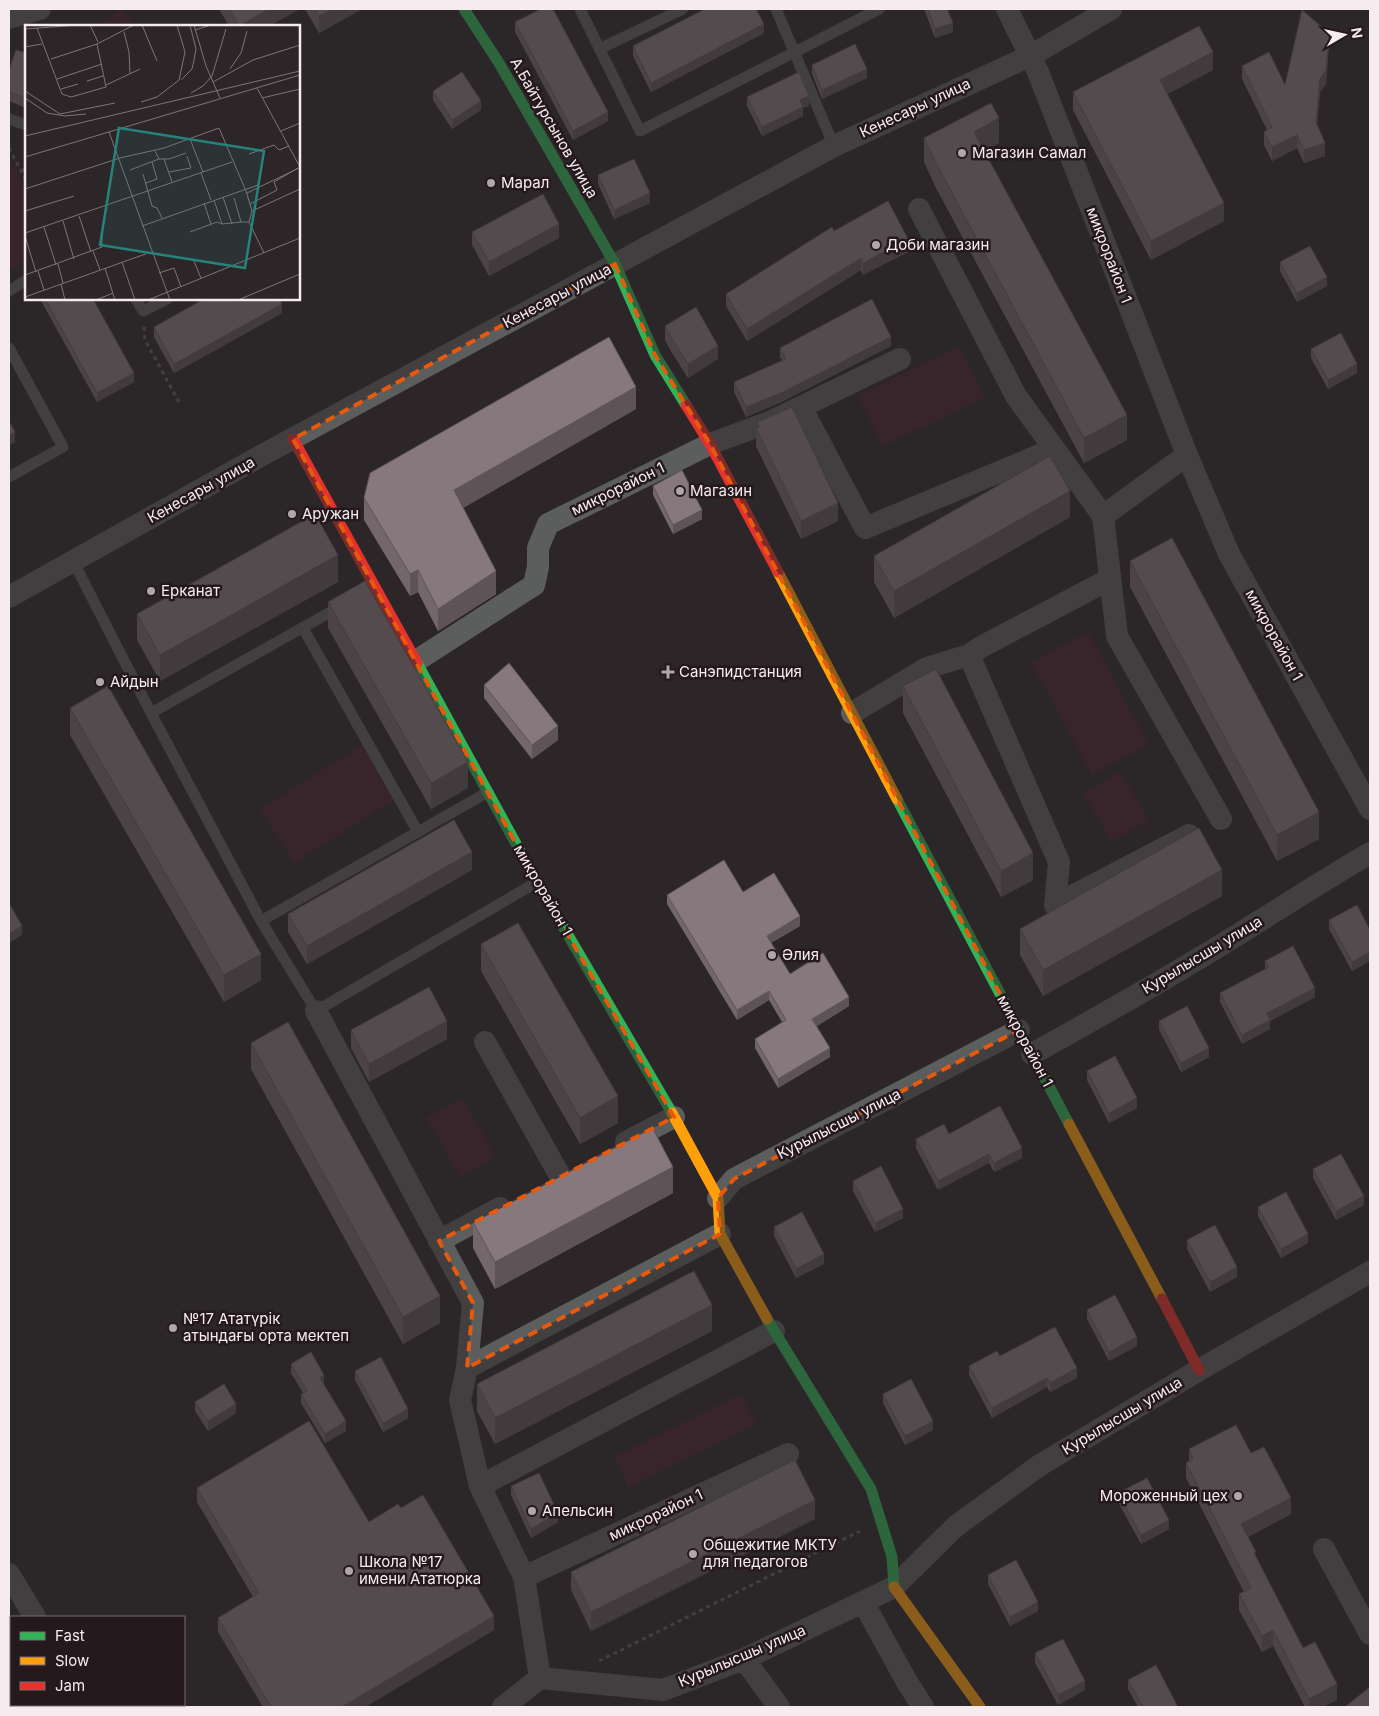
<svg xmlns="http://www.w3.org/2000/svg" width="1379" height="1716" font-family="Inter,sans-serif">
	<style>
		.green { fill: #482532 }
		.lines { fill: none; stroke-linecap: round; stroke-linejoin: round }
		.path { stroke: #605e5f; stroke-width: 3; stroke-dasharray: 4 4; stroke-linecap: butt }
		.lane { stroke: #5c5d5d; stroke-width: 11 }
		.street { stroke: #5c5d5d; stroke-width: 22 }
		.fast { stroke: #30b455; stroke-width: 11 }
		.slow { stroke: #ff9f0a; stroke-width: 11 }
		.jam { stroke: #e5322d; stroke-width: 11 }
		.wall { fill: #73676c }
		.shaded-wall { fill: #5e5458 }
		.building { fill: #86787d; stroke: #5e5458 }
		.marked { fill: none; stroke: #e8590c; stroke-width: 4; stroke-dasharray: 10 6; stroke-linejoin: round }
		.poi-dot { fill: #afa7a9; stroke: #26191d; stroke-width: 2 }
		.labels { text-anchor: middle; stroke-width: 5; stroke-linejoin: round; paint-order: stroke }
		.street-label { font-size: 15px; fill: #f6ecef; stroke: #26191d }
		.poi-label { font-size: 15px; fill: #f6ecef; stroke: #26191d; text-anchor: start }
		.inset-road { fill: none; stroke: #7d7578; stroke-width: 1 }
		.view { fill: #26827b; fill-opacity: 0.15; stroke: #26827b; stroke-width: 2.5 }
		.inset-edge { fill: none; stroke: #f6ecef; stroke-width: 2.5 }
	</style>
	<rect width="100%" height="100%" fill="#2c2628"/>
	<path class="green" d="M123,9L135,26H97Z
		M9,156L26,189V261L9,270Z
		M960,346L985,397L883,447L858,395Z
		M1088,631L1149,745L1092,775L1031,662Z
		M363,744L397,798L294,863L260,809Z
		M1120,771L1149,820L1112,842L1083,793Z
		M462,1098L496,1157L460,1177L427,1118Z
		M741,1394L756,1424L628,1487L614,1457Z"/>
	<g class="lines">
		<path class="path" d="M9,148L26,181
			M21,171L26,169
			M144,327L145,340L179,402
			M599,1661L860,1531"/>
		<path class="lane" d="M580,9L640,131L879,9
			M776,9L834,146
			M599,49L683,9
			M9,119L26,125
			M9,291L26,280
			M136,299L143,311L167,299
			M9,348L63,447L9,477
			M73,561L151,713
			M341,606L151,713L261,921L316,1011L537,882
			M303,628L418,832
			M261,921L488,792"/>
		<path class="street" d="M1007,9L1038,72L1187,455L1229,554L1370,809
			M9,18L40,9
			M919,209L1016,396L1103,516L1187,455
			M801,407L865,528L1054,449
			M1103,516L1117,636L1221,819
			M9,597L266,453L834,146L1030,56L1111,9
			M969,655L1059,862L1055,905L1189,835
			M416,661L534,585L538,567V548L548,524L710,444L772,421L900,359
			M852,713L927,668L969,655L981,647L1110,579
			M316,1011L473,1303L467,1368
			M485,1042L560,1176
			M1032,1054C1088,1023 1143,992 1198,959C1256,924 1312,887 1370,853
			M626,1142L674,1117
			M718,1198L734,1179L1019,1030
			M439,1241L500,1208
			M480,1486L774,1331
			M1324,1549L1370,1634
			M9,1574L35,1617
			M524,1577L480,1486L460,1400L467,1368L720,1234
			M863,1602L907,1682L923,1707
			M744,1659L779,1707
			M540,1678L524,1577L788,1454
			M88,1705L89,1707
			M503,1707L540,1678L663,1690L744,1659L894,1587L956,1526L1040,1465L1199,1370L1370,1272"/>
		<path class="fast" d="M464,9L499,63L615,264L655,355L686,405
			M417,663L537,882L672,1113
			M897,799L1069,1124
			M767,1319L871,1489L892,1557L894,1587"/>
		<path class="slow" d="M778,572L897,799
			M672,1113L718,1198L720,1234L767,1319
			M1069,1124L1162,1299
			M894,1587L980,1707"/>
		<path class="jam" d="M686,405L710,444L778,572
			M293,439L417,663
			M1162,1299L1199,1370"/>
	</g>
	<path class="wall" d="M219,9H300L269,26H229Z
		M305,9H362L319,33Z
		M924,9H947L953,32L935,38Z
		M515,22L608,121L573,140L515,32Z
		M764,33L651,92L633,56V46Z
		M1329,46L1326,84L1320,92L1317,125L1325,156L1304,163L1297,148L1272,161L1264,145V132L1267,130L1242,79V66L1285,85Z
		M26,53V108L9,101V70Z
		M812,65L867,78L822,99L812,74Z
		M1213,70L1167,94L1224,221L1151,260L1073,110V92Z
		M433,91L481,110L452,129L433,100Z
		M747,97L809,106L803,108V116L762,136L747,106Z
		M924,138L999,143L984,151L1127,440L1084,463L936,188L924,162Z
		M598,175L650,203L614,219L598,184Z
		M834,231L908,252L863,275L861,270L747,341L726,306V294Z
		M472,232L559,238L489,276L472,245Z
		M1280,262L1327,286L1297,302L1280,271Z
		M40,299H93L134,382L97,402Z
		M282,313L174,373L154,337V327Z
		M665,326L718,359L688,378L669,348L665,340Z
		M891,346L781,402L746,417L734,392V382L782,360L780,357V348Z
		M1311,349L1357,373L1328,389L1311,358Z
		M636,409L463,508L496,594L438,631L418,592L410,596L364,520V498Z
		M757,422L838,521L801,539L756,446Z
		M653,486L702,519L673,534L653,495Z
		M1070,517L894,618L874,582V556Z
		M1130,561L1319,839L1277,861L1130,587Z
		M338,582L160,681L137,640V614Z
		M328,602L468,788L431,809L328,628Z
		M484,685L558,740L532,759L484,698Z
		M903,686L1033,880L1001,897L903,713Z
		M70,708L261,980L224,1002L70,735Z
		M472,870L307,964L288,932V914Z
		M743,892L800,926L771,943L790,974L849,1006L817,1026L830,1057L778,1088L755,1048V1039L782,1022L769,1000L737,1020L667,904V895Z
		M1222,896L1043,996L1020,955V929Z
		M1329,920L1370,930V961L1352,971L1329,929Z
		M481,944L618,1123L580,1144L481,971Z
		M1265,961L1315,997L1270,1021V1029L1242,1044L1220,1002V993L1265,969Z
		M1159,1021L1209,1057L1181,1072L1159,1030Z
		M351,1030L447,1039L369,1082L351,1048Z
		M251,1043L440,1323L403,1344L251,1069Z
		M1087,1071L1137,1108L1109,1123L1087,1080Z
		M949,1134L1022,1158L994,1172L989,1163L938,1190L916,1148V1139Z
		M1313,1169L1364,1205L1336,1220L1313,1178Z
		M853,1181L903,1218L875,1232L853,1191Z
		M673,1193L495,1289L473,1248V1222Z
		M1258,1207L1308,1243L1281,1258L1258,1216Z
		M774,1227L824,1264L796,1278L774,1236Z
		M1187,1240L1237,1277L1210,1292L1187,1249Z
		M1087,1310L1137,1346L1109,1361L1087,1319Z
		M712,1331L495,1444L477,1411V1384Z
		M1000,1356L1077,1378L1050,1392L1047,1387L992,1418L969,1375V1366Z
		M291,1364L324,1385L346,1431L325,1443L301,1403V1394L303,1393L291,1373Z
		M355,1371L408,1418L383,1432L355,1380Z
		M883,1394L933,1430L905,1445L883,1403Z
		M195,1402L236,1413L208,1431L195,1411Z
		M1189,1449L1251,1453L1291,1514L1248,1537L1256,1557L1303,1648L1337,1700L1322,1707H1305L1273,1646L1262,1652L1239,1610V1594L1244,1592L1186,1478V1463L1189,1461Z
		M511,1486L558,1522L531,1538L511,1495Z
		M197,1488L369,1522L401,1508L494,1630L365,1707H263L218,1632V1618L253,1597L197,1502Z
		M1118,1493L1169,1529L1141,1544L1118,1502Z
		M815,1519L591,1631L571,1590V1572Z
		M988,1575L1038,1611L1010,1626L988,1584Z
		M1035,1653L1085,1690L1058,1705L1035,1663Z
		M1128,1680L1178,1707H1138L1128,1689Z"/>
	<path class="shaded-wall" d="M269,9H300L269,26H239Z
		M332,9H362L319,33V16Z
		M953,23V32L935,38V29Z
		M764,24V33L651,92V83Z
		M1329,33L1326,84L1320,92L1316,136V122L1320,79Z
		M1213,52V70L1160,98V80Z
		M867,69V78L822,99V90Z
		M809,96V106L803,108V116L762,136V127L800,100Z
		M481,101V110L452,129V120Z
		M608,112V121L573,140V131Z
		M999,118V143L974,157V132Z
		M1297,135V148L1272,161V147Z
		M1325,143V156L1304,163V150Z
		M650,193V203L614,219V210Z
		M1224,203V221L1151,260V241Z
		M559,224V238L489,276V262Z
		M908,239V252L863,275V263Z
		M861,258V270L747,341V329Z
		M1327,277V286L1297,302V293Z
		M282,304V313L174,373V364Z
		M891,337V346L781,402L746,417V407Z
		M718,346V359L688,378V364Z
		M1357,364V373L1328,389V380Z
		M134,373V382L97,402V393Z
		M636,387V409L454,513V490Z
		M1127,415V440L1084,463V438Z
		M15,432V442L9,445V436Z
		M1070,491V517L894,618V591Z
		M838,503V521L801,539V521Z
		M702,510V519L673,534V525Z
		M338,555V582L160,681V655Z
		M418,570V592L410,596V574Z
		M496,571V594L438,631V609Z
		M558,726V740L532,759V745Z
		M468,762V788L431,809V783Z
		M1319,812V839L1277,861V835Z
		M472,852V870L307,964V946Z
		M1033,853V880L1001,897V871Z
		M1222,870V896L1043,996V970Z
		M800,916V926L767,945V936Z
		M22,926V935L9,943V934Z
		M1370,952V961L1352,971V962Z
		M261,954V980L224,1002V975Z
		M1315,988V997L1270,1021V1029L1242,1044V1035L1267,1013Z
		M769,991V1000L737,1020V1010Z
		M849,997V1006L812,1029V1019Z
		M447,1021V1039L369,1082V1064Z
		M830,1048V1057L778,1088V1079Z
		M1209,1048V1057L1181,1072V1063Z
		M618,1096V1123L580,1144V1118Z
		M1137,1098V1108L1109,1123V1113Z
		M1022,1148V1158L994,1172V1163Z
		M989,1154V1163L938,1190V1181Z
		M673,1167V1193L495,1289V1262Z
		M1364,1196V1205L1336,1220V1211Z
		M903,1209V1218L875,1232V1223Z
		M1308,1234V1243L1281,1258V1249Z
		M824,1254V1264L796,1278V1269Z
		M1237,1267V1277L1210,1292V1282Z
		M440,1296V1323L403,1344V1317Z
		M712,1305V1331L495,1444V1418Z
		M1137,1337V1346L1109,1361V1352Z
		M1077,1368V1378L1050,1392V1383Z
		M324,1375V1385L320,1378Z
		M1047,1378V1387L992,1418V1408Z
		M236,1404V1413L208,1431V1421Z
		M408,1409V1418L383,1432V1423Z
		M346,1421V1431L325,1443V1434Z
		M933,1421V1430L905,1445V1436Z
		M1291,1498V1514L1241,1540V1524Z
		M815,1500V1519L591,1631V1612Z
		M558,1513V1522L531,1538V1529Z
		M1169,1520V1529L1141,1544V1535Z
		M1038,1602V1611L1010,1626V1617Z
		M494,1616V1630L365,1707H342Z
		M1273,1630V1646L1262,1652V1636Z
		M1085,1681V1690L1058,1705V1695Z
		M1337,1684V1700L1322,1707H1309V1699Z"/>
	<path class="building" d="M229,9H269L239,26Z
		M315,9H332L319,16Z
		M541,9H553L608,112L573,131L515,22Z
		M705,9H756L764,24L651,83L633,46Z
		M928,9H947L953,23L935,29Z
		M1302,10L1329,33L1326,70L1320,79L1316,122L1325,143L1304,150L1297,135L1272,147L1264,132L1272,127L1242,66L1269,52L1285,85Z
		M1199,26L1213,52L1160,80L1224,203L1151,241L1073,92Z
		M855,44L867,69L822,90L812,65Z
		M16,50L26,53V98L9,92V70Z
		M462,72L481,101L452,120L433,91Z
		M799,72L809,96L800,100L803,107L762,127L747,97Z
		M991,103L999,118L974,132L1127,415L1084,438L936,163L924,138Z
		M634,159L650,193L614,210L598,175Z
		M543,194L559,224L489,262L472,232Z
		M888,201L908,239L863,263L861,258L747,329L726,294L832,227L834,231Z
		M1310,246L1327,277L1297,293L1280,262Z
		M45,299H93L134,373L97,393Z
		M204,299H279L282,304L174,364L154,327Z
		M872,299L891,337L781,393L746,407L734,382L786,359L780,348Z
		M696,307L718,346L688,364L669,334L665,326Z
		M1341,333L1357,364L1328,380L1311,349Z
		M609,337L636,387L454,490L496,571L438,609L418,570L410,574L364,498L370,473Z
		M792,407L838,503L801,521L756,428L759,427L757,422Z
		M9,421L15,432L9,436Z
		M1050,456L1070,491L894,591L874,556Z
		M682,470L702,510L673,525L653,486Z
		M315,514L338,555L160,655L137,614Z
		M1172,538L1319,812L1277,835L1130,561Z
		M365,581L468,762L431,783L328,602Z
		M509,663L558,726L532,745L484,685Z
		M936,669L1033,853L1001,871L903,686Z
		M108,686L261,954L224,975L70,708Z
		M454,820L472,852L307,946L288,914Z
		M1199,828L1222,870L1043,970L1020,929Z
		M724,860L743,892L774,873L800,916L767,936L790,974L823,953L849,997L812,1019L830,1048L778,1079L755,1039L786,1020L769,991L737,1010L667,895Z
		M9,903L22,926L9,934Z
		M1357,905L1370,930V952L1352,962L1329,920Z
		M518,923L618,1096L580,1118L481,944Z
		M1293,946L1315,988L1267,1013L1270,1020L1242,1035L1220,993L1269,967L1265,961Z
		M429,987L447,1021L369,1064L351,1030Z
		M1187,1006L1209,1048L1181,1063L1159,1021Z
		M288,1022L440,1296L403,1317L251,1043Z
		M1115,1056L1137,1098L1109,1113L1087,1071Z
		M1000,1106L1022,1148L994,1163L989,1154L938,1181L916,1139L944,1124L949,1134Z
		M652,1127L673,1167L495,1262L473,1222Z
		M1341,1154L1364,1196L1336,1211L1313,1169Z
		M881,1166L903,1209L875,1223L853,1181Z
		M1286,1192L1308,1234L1281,1249L1258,1207Z
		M802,1212L824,1254L796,1269L774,1227Z
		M1215,1225L1237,1267L1210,1282L1187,1240Z
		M694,1271L712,1305L495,1418L477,1384Z
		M1115,1295L1137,1337L1109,1352L1087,1310Z
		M1055,1327L1077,1368L1050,1383L1047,1378L992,1408L969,1366L997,1351L1000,1356Z
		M311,1352L324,1375L320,1378L346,1421L325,1434L301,1394L307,1391L291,1364Z
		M381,1357L408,1409L383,1423L355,1371Z
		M911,1379L933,1421L905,1436L883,1394Z
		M224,1384L236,1404L208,1421L195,1402Z
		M309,1421L369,1522L398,1504L401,1508L423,1495L494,1616L342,1707H271L218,1618L259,1593L197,1488Z
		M1236,1425L1251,1453L1264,1447L1291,1498L1241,1524L1256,1552L1254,1553L1303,1648L1315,1642L1337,1684L1309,1699L1273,1630L1262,1636L1239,1594L1251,1588L1186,1463L1193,1459L1189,1449Z
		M795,1460L815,1500L591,1612L571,1572Z
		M539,1473L558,1513L531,1529L511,1486Z
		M1147,1478L1169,1520L1141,1535L1118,1493Z
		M1016,1560L1038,1602L1010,1617L988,1575Z
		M1063,1639L1085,1681L1058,1695L1035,1653Z
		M9,1651L11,1655V1705H40L41,1707H9Z
		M1156,1665L1178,1707H1143L1128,1680Z
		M1370,1687V1707H1347L1346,1706Z"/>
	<path d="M0 0H1379V1716H0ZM615,264L655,355L710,444L1019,1030L734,1179L718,1198L720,1234L467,1368L473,1303L439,1241L674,1117L537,882L293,439Z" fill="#2c2628" fill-opacity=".55" fill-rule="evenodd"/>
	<path class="marked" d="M615,264L655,355L710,444L1019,1030L734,1179L718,1198L720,1234L467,1368L473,1303L439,1241L674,1117L537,882L293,439Z"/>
	<g class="poi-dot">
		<circle cx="962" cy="153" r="5"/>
		<circle cx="491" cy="183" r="5"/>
		<circle cx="876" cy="245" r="5"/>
		<circle cx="680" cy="491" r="5"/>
		<circle cx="292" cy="514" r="5"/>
		<circle cx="151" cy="591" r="5"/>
		<path d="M665.5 664.5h5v5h5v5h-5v5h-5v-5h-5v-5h5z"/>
		<circle cx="100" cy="682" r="5"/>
		<circle cx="772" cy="955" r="5"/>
		<circle cx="173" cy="1328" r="5"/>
		<circle cx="1238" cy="1496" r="5"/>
		<circle cx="532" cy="1511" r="5"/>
		<circle cx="693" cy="1554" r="5"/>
		<circle cx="349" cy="1571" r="5"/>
	</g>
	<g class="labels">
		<g class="street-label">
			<text transform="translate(915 108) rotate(-25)" y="5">Кенесары улица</text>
			<text transform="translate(554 128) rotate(60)" y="5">А.Байтурсынов улица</text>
			<text transform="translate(1109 255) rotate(69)" y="5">микрорайон 1</text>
			<text transform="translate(557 296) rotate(-28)" y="5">Кенесары улица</text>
			<text transform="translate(618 489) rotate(-26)" y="5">микрорайон 1</text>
			<text transform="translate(201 490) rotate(-29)" y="5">Кенесары улица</text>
			<text transform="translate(1274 635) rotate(61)" y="5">микрорайон 1</text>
			<text transform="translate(543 890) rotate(60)" y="5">микрорайон 1</text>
			<text transform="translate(1202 955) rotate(-31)" y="5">Курылысшы улица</text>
			<text transform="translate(1025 1041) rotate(62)" y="5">микрорайон 1</text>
			<text transform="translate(839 1124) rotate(-27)" y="5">Курылысшы улица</text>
			<text transform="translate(1122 1416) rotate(-31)" y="5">Курылысшы улица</text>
			<text transform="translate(656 1515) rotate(-25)" y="5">микрорайон 1</text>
			<text transform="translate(742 1656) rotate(-23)" y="5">Курылысшы улица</text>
		</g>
		<g class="poi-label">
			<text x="972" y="158">Магазин Самал</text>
			<text x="501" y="188">Марал</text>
			<text x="886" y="250">Доби магазин</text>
			<text x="690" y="496">Магазин</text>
			<text x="302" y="519">Аружан</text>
			<text x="161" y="596">Ерканат</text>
			<text x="679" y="677">Санэпидстанция</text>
			<text x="110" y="687">Айдын</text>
			<text x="782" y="960">Әлия</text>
			<text x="183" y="1324">№17 Ататүрік<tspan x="183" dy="17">атындағы орта мектеп</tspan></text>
			<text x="1228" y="1501" text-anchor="end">Мороженный цех</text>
			<text x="542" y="1516">Апельсин</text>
			<text x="703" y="1550">Общежитие МКТУ<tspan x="703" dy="17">для педагогов</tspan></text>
			<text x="359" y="1567">Школа №17<tspan x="359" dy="17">имени Ататюрка</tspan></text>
		</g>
	</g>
	<g transform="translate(25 25)">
		<rect width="275" height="275" fill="#2c2628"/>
		<path class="inset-road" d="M65,0L73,17M117,0L132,36M169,0L181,41L195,73M12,3L37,69L46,72L81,62L72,19M0,4L53,0M170,5L186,0M99,7L104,27L105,49M0,22L17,19M26,34L72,19L109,0M205,44L216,28L222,6M32,54L77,39M156,55L167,44L169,35L171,24L165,0M62,56L78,51M188,57L228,35L275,20M81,60L115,44M232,63L275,142M36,64L53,59M0,66L35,89L90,78M166,68L178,61L187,51L201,4M0,73L22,88L40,91L61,89M237,73L275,64M116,77L132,72L154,55L160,27L152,0M256,106L275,98M84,107L145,275M0,111L275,46M165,114L178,147M224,129L249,120L254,125L264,121M0,132L275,50M134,134H144L161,128M139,134L147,157M105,145L134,134L130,126M144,147L166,143L162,131M176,148L186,175M118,149L127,181L132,183L137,193M121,158L132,154L127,137M0,164L95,133L139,123L194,103L221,166L227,186L224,197L239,228M222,168L274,143M198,172L207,199M209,173L216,197H224M189,175L197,199L216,197M179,178L186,199M225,179L252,165L249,157L273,143M0,186L49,171M227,186L275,164M54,191L66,227M38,196L49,234M117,201L233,160M19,202L31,240M165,207L192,197L197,199M0,208L207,137M0,211L11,247M68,226L75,245M168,234L176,253M97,237L110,275M33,239L38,258M80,243L90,275M13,246L19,265M134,248L149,243L156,262M0,250L77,222V209M36,259L40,275M0,272L126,227M71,275L88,268M123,275L275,213M213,275L275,249"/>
		<path class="view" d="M94,103L239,126L220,243L75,220Z"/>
		<rect width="275" height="275" class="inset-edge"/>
	</g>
	<rect width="1379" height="1716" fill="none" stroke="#f6ecef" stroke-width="20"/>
	<rect x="10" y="1616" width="175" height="90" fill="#26191d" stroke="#796d71"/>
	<rect x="20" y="1632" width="25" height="8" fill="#30b455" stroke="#796d71"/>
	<text x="55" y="1641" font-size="15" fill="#f6ecef">Fast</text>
	<rect x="20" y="1657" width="25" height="8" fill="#ff9f0a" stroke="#796d71"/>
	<text x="55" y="1666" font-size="15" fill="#f6ecef">Slow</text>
	<rect x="20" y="1682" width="25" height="8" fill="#e5322d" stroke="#796d71"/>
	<text x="55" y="1691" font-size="15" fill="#f6ecef">Jam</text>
	<g transform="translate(1344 35) rotate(81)" stroke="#26191d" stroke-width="4" paint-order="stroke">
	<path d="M0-4L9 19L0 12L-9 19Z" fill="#f6ecef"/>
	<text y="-8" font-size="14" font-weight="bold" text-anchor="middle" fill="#f6ecef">N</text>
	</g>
</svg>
